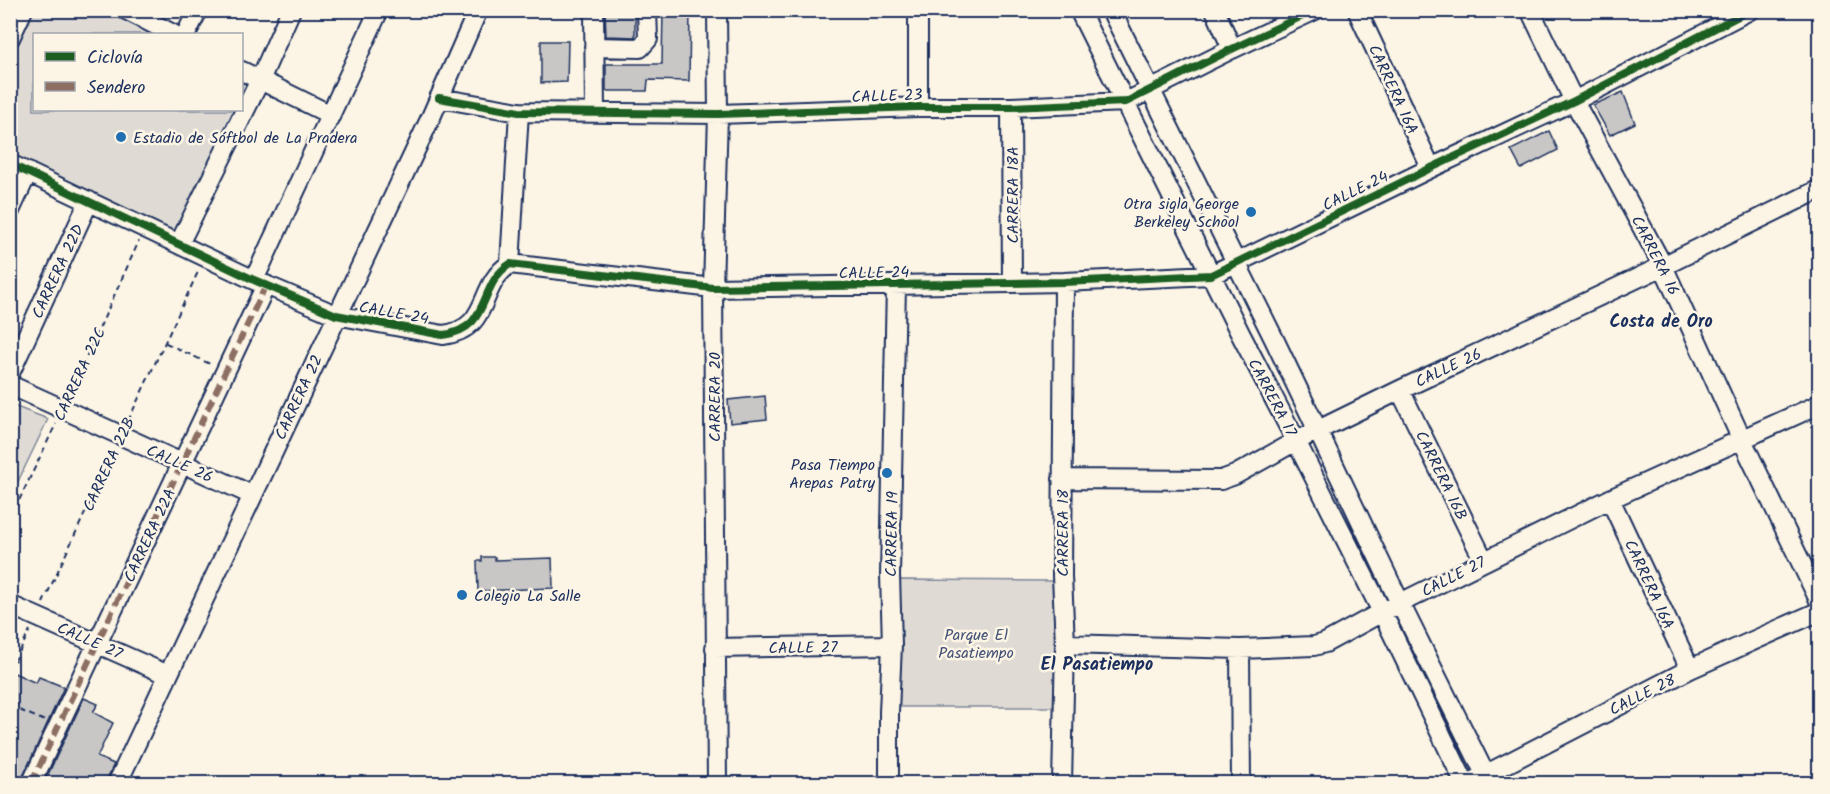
<svg xmlns="http://www.w3.org/2000/svg" width="1830" height="794" font-family="Kalam,sans-serif">
	<style>
		.green { fill: #dfdbd4; stroke: #7d8599; stroke-width: 1.5 }
		.building { fill: #c8c7c6; stroke: #1b2f5e; stroke-width: 1.5 }
		.lines { fill: none; stroke-linecap: round; stroke-linejoin: round }
		.minor-casing { stroke: #1b2f5e; stroke-width: 22 }
		.path { stroke: #1b2f5e; stroke-width: 2; stroke-dasharray: 6 4.5; stroke-linecap: butt }
		.minor { stroke: #fcf5e5; stroke-width: 18 }
		.quiet { stroke: #8d6e63; stroke-width: 6; stroke-dasharray: 12 6; stroke-linecap: butt }
		.cycleway-casing { stroke: #fcf5e5; stroke-width: 11 }
		.cycleway { stroke: #1b5e20; stroke-width: 8 }
		.poi-dot { fill: #1f6fb2; stroke: #fcf5e5; stroke-width: 2 }
		.labels { text-anchor: middle; stroke-width: 5; stroke-linejoin: round; paint-order: stroke }
		.street-label { font-size: 16px; fill: #1b2f5e; stroke: #fcf5e5 }
		.poi-label { font-size: 16px; fill: #1b2f5e; stroke: #fcf5e5; text-anchor: start }
		.park-label { font-size: 16px; fill: #425176; stroke: #fcf5e5 }
		.neighbourhood-label { font-size: 18px; font-weight: bold; fill: #1b2f5e; stroke: #fcf5e5 }
	</style>
	<rect width="100%" height="100%" fill="#fcf5e5"/>
	<filter id="ink" filterUnits="userSpaceOnUse"><feTurbulence type="fractalNoise" baseFrequency=".0167" numOctaves="2"/><feDisplacementMap in="SourceGraphic" scale="12" xChannelSelector="R" yChannelSelector="G"/><feConvolveMatrix kernelMatrix="1 2 1 2 8 2 1 2 1" color-interpolation-filters="sRGB"/></filter>
	<g filter="url(#ink)">
		<path class="green" d="M23,11H124L171,34H34V110H242V71L260,80L179,244L11,164V38Z
			M11,405L48,419L11,496L10,405Z
			M896,580L1056,581V707H895Z"/>
		<path class="building" d="M605,10H635V37L606,36Z
			M663,10H690L689,81L648,80L647,91H606V64H662Z
			M541,41H568L567,82L541,83Z
			M1623,92L1635,123L1610,135L1593,105Z
			M1549,131L1558,150L1521,169L1511,150Z
			M765,396L767,419L730,423L728,400Z
			M482,557H495V560L552,558L553,588L478,591L477,561H482Z
			M10,671L36,683L39,677L64,687L20,783H10Z
			M84,698L98,704L93,712L113,723L97,757L114,764L105,783H44Z"/>
		<g class="lines">
			<g class="minor-casing">
				<path id="minor" d="M126,10L173,34
					M594,10L595,112
					M717,10L718,114L713,288L717,784
					M1079,10L1241,335L1296,441L1382,612L1465,784
					M1111,10L1275,341L1400,603L1490,784
					M1215,10L1232,49
					M1357,10L1431,168
					M1530,10L1574,101L1663,266L1742,440L1820,602
					M186,34L198,10
					M10,38L23,10
					M594,47L640,48L648,39L647,10
					M242,71L331,115
					M439,98L519,112L718,114L918,107H1011L1126,102L1232,49L1315,10
					M918,107V10
					M1011,107L1012,283
					M10,164L254,280L336,315L443,335C492,329 477,285 510,264L713,288L1064,282L1211,275L1431,168L1574,101L1750,10
					M10,211L28,172
					M179,244L260,80L291,10
					M510,264L519,112
					M254,280L379,10
					M10,373L89,201
					M10,385L252,495
					M1400,390L1484,561
					M1062,479L1221,480L1235,475L1296,441L1400,390L1663,266L1820,189
					M1610,499L1690,669
					M10,605L168,675
					M1065,644L1240,649L1314,646L1325,643L1382,612L1610,499L1820,404
					M715,648L892,645
					M1240,649L1241,784
					M1475,780L1690,669L1820,611
					M31,784L266,285
					M117,784L431,117L478,10
					M889,784V712L892,645L890,575L896,285
					M1062,784L1065,644L1062,576L1064,282"/>
			</g>
			<path class="path" d="M166,343L212,365
				M69,395L139,241
				M128,421L198,272
				M10,519L56,424
				M43,603L114,451
				M10,671L30,630
				M10,706L45,721"/>
			<use href="#minor" class="minor"/>
			<path class="quiet" d="M31,784L266,285"/>
			<g class="cycleway-casing">
				<path id="cycleway" d="M439,98L519,112L718,114L918,107H1011L1126,102L1232,49L1315,10
					M10,164L254,280L336,315L443,335C492,329 477,285 510,264L713,288L1064,282L1211,275L1431,168L1574,101L1750,10"/>
			</g>
			<use href="#cycleway" class="cycleway"/>
		</g>
	</g>
	<g class="poi-dot">
		<circle cx="121" cy="137" r="6"/>
		<circle cx="1251" cy="212" r="6"/>
		<circle cx="887" cy="473" r="6"/>
		<circle cx="462" cy="595" r="6"/>
	</g>
	<g class="labels">
		<g class="street-label">
			<text transform="translate(1394 89) rotate(65)" y="6">CARRERA 16A</text>
			<text transform="translate(887 95) rotate(-2)" y="6">CALLE 23</text>
			<text transform="translate(1355 190) rotate(-26)" y="6">CALLE 24</text>
			<text transform="translate(1012 195) rotate(-90)" y="6">CARRERA 18A</text>
			<text transform="translate(1656 255) rotate(63)" y="6">CARRERA 16</text>
			<text transform="translate(57 271) rotate(-65)" y="6">CARRERA 22D</text>
			<text transform="translate(874 272) rotate(-1)" y="6">CALLE 24</text>
			<text transform="translate(394 312) rotate(10)" y="6">CALLE 24</text>
			<text transform="translate(1448 367) rotate(-25)" y="6">CALLE 26</text>
			<text transform="translate(79 374) rotate(-65)" y="6">CARRERA 22C</text>
			<text transform="translate(298 397) rotate(-65)" y="6">CARRERA 22</text>
			<text transform="translate(714 397) rotate(-90)" y="6">CARRERA 20</text>
			<text transform="translate(1273 397) rotate(62)" y="6">CARRERA 17</text>
			<text transform="translate(180 463) rotate(24)" y="6">CALLE 26</text>
			<text transform="translate(108 464) rotate(-65)" y="6">CARRERA 22B</text>
			<text transform="translate(1442 475) rotate(64)" y="6">CARRERA 16B</text>
			<text transform="translate(1062 533) rotate(-90)" y="6">CARRERA 18</text>
			<text transform="translate(891 534) rotate(-89)" y="6">CARRERA 19</text>
			<text transform="translate(149 535) rotate(-65)" y="6">CARRERA 22A</text>
			<text transform="translate(1453 576) rotate(-27)" y="6">CALLE 27</text>
			<text transform="translate(1650 584) rotate(65)" y="6">CARRERA 16A</text>
			<text transform="translate(90 640) rotate(24)" y="6">CALLE 27</text>
			<text transform="translate(803 647) rotate(-1)" y="6">CALLE 27</text>
			<text transform="translate(1642 694) rotate(-27)" y="6">CALLE 28</text>
		</g>
		<g class="poi-label">
			<text x="133" y="143">Estadio de Sóftbol de La Pradera</text>
			<text x="1239" y="209" text-anchor="end">Otra sigla George<tspan x="1239" dy="18">Berkeley School</tspan></text>
			<text x="875" y="470" text-anchor="end">Pasa Tiempo<tspan x="875" dy="18">Arepas Patry</tspan></text>
			<text x="474" y="601">Colegio La Salle</text>
		</g>
		<g class="park-label">
			<text x="976" y="640">Parque El<tspan x="976" dy="18">Pasatiempo</tspan></text>
		</g>
		<g class="neighbourhood-label">
			<text x="1661" y="327">Costa de Oro</text>
			<text x="1097" y="670">El Pasatiempo</text>
		</g>
	</g>
	<rect width="1830" height="794" fill="none" stroke="#fcf5e5" stroke-width="36"/>
	<rect x="18" y="18" width="1794" height="758" fill="none" stroke="#1b2f5e" stroke-width="2" filter="url(#ink)"/>
	<rect x="33" y="33" width="210" height="78" fill="#fcf5e5" stroke="#a2a6af" stroke-width="1.5"/>
	<rect x="45" y="52" width="30" height="9" fill="#1b5e20" stroke="#a2a6af" stroke-width="1.5"/>
	<text x="87" y="63" font-size="18" fill="#1b2f5e">Ciclovía</text>
	<rect x="45" y="82" width="30" height="9" fill="#8d6e63" stroke="#a2a6af" stroke-width="1.5"/>
	<text x="87" y="93" font-size="18" fill="#1b2f5e">Sendero</text>
</svg>
